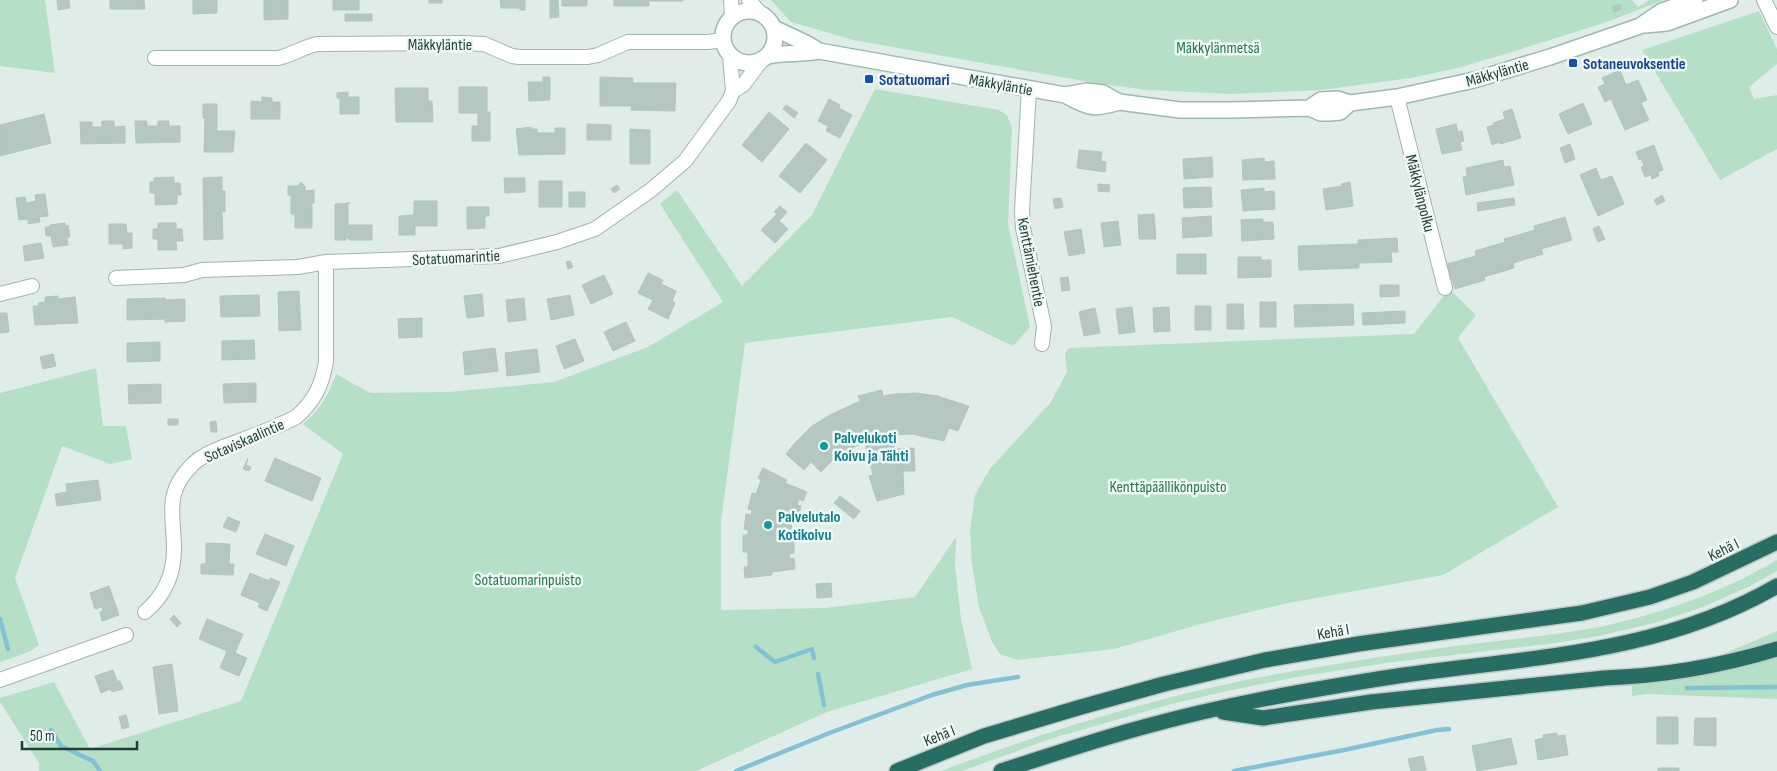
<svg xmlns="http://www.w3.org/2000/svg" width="1777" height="771" font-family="'Sofia Sans Condensed',sans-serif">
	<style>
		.green { fill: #b6e0c5 }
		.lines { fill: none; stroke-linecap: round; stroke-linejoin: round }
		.stream { stroke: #82c2d7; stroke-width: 4.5 }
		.building { fill: #b4c7c1; stroke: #b1c6bf }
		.street-casing { stroke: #a2b4b0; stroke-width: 16 }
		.secondary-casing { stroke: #9db9b1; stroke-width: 18 }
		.highway-casing { stroke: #c0c9c7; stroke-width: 18 }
		.street { stroke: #fff; stroke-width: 14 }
		.secondary { stroke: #fff; stroke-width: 15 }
		.highway { stroke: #286d64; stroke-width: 15 }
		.transit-dot { fill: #1a4fb4; stroke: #f0f8f5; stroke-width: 2 }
		.culture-dot { fill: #0f9aa8; stroke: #f0f8f5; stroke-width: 2 }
		.labels { text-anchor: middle; stroke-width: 5; stroke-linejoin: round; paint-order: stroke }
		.street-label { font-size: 16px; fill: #1f3e38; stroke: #f0f8f5 }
		.park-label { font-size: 16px; fill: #25784c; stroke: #f0f8f5 }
		.transit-label { font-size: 16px; font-weight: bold; fill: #164399; stroke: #f0f8f5; text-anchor: start }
		.culture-label { font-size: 16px; font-weight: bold; fill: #0d838f; stroke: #f0f8f5; text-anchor: start }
	</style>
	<rect width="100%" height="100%" fill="#dfece8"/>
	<path class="green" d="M0,0H45L55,73L0,66Z
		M771,0H1632L1638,7L1649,0H1664L1604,23L1508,53L1458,68L1411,78L1321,90L1231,94L1149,90L1101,84L853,40L791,22Z
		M1759,11L1777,49V64L1749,87L1754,99L1777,95V149L1720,180L1642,50Z
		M875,89L999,110L1007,115L1012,128L1008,224L1030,327L1013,346L952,317L745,343L721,521V610L825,608L915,597L956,537L955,566L961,619L972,669L827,712L696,771H39V763L0,702V698L54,682L90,749L241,701L343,454L303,424C320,410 329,395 336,374L370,393L449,392L554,382L648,347L723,302L660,204L677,190L742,286L812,215Z
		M1449,289L1476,315L1458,338L1558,507L1443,575L1283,604L1204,623L1114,649L1017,660L1000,654L992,642L979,607L972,564L970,531L975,495L989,470L1051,402L1067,372L1065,353L1069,348L1414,334Z
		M96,368L103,426H126L132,459L110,464L62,446L15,578L39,645L29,652L0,662V393Z
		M1777,560V571L1750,586L1703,607L1658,622L1599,636L1555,643L1393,662L1297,677L1227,691L1168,705L1050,739L962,771H941C1057,727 1177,690 1301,670C1352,661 1404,653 1456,646C1502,640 1548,636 1594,628C1658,615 1721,593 1777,560Z
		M1777,631V641L1724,657L1723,654Z
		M1777,656V699L1647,694L1632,696V685L1703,676Z"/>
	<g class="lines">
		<path class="stream" d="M0,619L8,649
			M756,647L775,662L812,649L814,658
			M818,674L824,705
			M1687,688L1777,687
			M51,730L61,746L93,761L100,771
			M736,771L832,732L932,695L967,685L1018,677
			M1234,771L1344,750L1437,730L1449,729"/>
	</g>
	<path class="building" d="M57,0H69L70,8L58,10Z
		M110,0H144L145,9H110Z
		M193,0H217V13L193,14Z
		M264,0H288V19L264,20Z
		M333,0H359V10H333Z
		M429,0H442V3H429Z
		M500,0H525V10H520V8H501Z
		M550,0H558L559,17L550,18Z
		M562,0H587V6H562Z
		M614,0H683V1H649V6H614Z
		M1620,4L1621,9L1614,12L1612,7Z
		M345,14H372V21H345Z
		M1620,70L1626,85L1638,80L1647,100L1641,103L1649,120L1625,130L1611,99L1605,102L1598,87L1605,84L1602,78Z
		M543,77H550V100L529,101L528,82H543Z
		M600,77L633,78V83H676L675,111L631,110L632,106H600Z
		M459,87H487V112H490V141H472V126H478V113H459Z
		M395,88H428V101H432L433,122H396Z
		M348,92V97H359V114H340V98H337V93Z
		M262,97L272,98V102H280V119H251V101L262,102Z
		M829,99L840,105L839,108L852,115L840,138L826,131L828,126L818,121Z
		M1583,103L1592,124L1568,134L1559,114Z
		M203,104H217V131H235L233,152H204L205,118H203Z
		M786,105L798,113L794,118L783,109Z
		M1512,109L1521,138L1500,144L1499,142L1492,145L1487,127L1494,125L1493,123L1505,119L1503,112Z
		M769,112L789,129L762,162L742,145Z
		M44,114L51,143L0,156V125Z
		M102,121H114V127L125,126V143L81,144L80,122H92V127H102Z
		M135,121H147V126H158V121H169V126H180V142L136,143Z
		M587,124L611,125V140H587Z
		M1456,124L1458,132L1462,131L1464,141L1460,142L1462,150L1442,154L1436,129Z
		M531,127V129H537V133H555V128H565V154L519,155L516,129Z
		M630,129L650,130V164H630Z
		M806,143L827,160L800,193L779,176Z
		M1570,144L1575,159L1565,163L1560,148Z
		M1654,145L1663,170L1658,172L1659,176L1652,179L1651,175L1645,177L1641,167L1644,166L1641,159L1639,160L1636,152Z
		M1079,150L1102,152L1101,161L1106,162L1105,172L1077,168Z
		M1212,157L1213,177L1184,179L1183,159Z
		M1264,158L1265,162L1274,161L1275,179L1243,180L1242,160Z
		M1503,160L1504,167L1510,166L1514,185L1466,195L1463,177L1467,176L1466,168Z
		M1596,168L1601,180L1612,176L1624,204L1598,216L1580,175Z
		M174,177V183H180L181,195H177V204L155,205V193H150V182H154V178Z
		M222,177V191H225V212H222L223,239L204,240L203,178Z
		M504,178H525V192L505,193Z
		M539,181H562V207H539Z
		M301,182L305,186V191L314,190V203H312V228H295V214H291V195H288V186H298Z
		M1350,182L1353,206L1326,210L1323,189L1342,186L1341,184Z
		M1098,184L1110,185L1109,192L1098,191Z
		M617,185L620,189L614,193L611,189Z
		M1211,187L1212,207L1184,208L1183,188Z
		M1264,188V192L1274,191L1275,209L1243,211L1241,190Z
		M569,192H585V207H569Z
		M45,194L48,216L39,217L40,222L28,224V219L19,220L16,198L25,197L26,203L36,201L35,195Z
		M1662,195L1665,201L1657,205L1654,200Z
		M1061,198L1063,207L1055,209L1053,199Z
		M1514,198L1515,205L1478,211L1477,203Z
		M414,201H437V226H415V235H399V216L414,215Z
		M350,203L348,204V225H372V240H349V238H346V240H335V204Z
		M780,206L787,212L779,221L788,229L775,243L761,230L777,214L774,212Z
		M467,207H489V216H485V228L467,229Z
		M1154,214L1156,239H1139L1138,215Z
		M1211,216L1212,236L1183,238L1182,218Z
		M1565,217L1572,240L1541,249L1543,254L1513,263L1514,268L1484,277L1485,280L1455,289L1447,264L1476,256L1475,251L1505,242L1504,239L1535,230L1534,226Z
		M1263,219V222H1273L1274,239L1242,241L1241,220Z
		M1118,221L1121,245L1104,247L1101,223Z
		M65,223V226L68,225L70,237H67L68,245L53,247L51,236H46L45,227H50V225Z
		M158,223H176V229H182L183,241H176L177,250H158V239H153V229H158Z
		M109,224H126L127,233H132V248L123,249V244H109Z
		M1599,226L1605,239L1598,242L1593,229Z
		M1081,229L1085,253L1069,256L1064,232Z
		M1397,238L1398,252H1391L1392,262L1359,263V268L1299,270L1298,246L1358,244V240Z
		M41,243L44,258L25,261L23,246Z
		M1177,254H1206V274H1177Z
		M1238,257H1261V260H1271V277L1238,278Z
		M570,261L573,267L568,269L566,262Z
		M648,273L663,280L661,284L676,291L672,301L675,303L668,319L648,309L653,300L638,293Z
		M604,275L613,294L591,304L582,285Z
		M1068,277L1070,290L1062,291L1060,278Z
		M1380,285H1399V296L1380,297Z
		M299,291L301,330L279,331L278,292Z
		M482,294L484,316L467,318L464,296Z
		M259,295L260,316L221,317L220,296Z
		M570,295L574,315L551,320L547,299Z
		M58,296V299L75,297L78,323L35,325L33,306H39L38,303L45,302V297Z
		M165,298L166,300L185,299V321L165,322V319L127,320V299Z
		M524,298L526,320L508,322L506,300Z
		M1260,302H1276V327H1260Z
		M1227,304H1243L1244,329H1227Z
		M1353,304L1354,325L1295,327L1294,305Z
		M1195,306H1211V330H1195Z
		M1132,307L1135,332L1119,334L1116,309Z
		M1169,307L1170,331L1154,332L1153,308Z
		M1095,308L1100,333L1084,336L1079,312Z
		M1405,311V323L1363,325L1362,313Z
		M0,313H7L9,332L0,333Z
		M422,318V337L399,338L398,319Z
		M626,322L635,341L613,351L604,332Z
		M575,339L584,361L564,369L556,346Z
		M254,340L255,359L222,360V341Z
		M160,342V361L127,362V343Z
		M495,348L498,371L465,375L463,352Z
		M537,349L540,372L507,376L505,353Z
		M53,354L56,366L43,369L40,357Z
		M256,383V402L224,403L223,384Z
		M161,384V403L129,404L128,385Z
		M882,390L883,396L894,394L916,393L937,396L969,406L958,431L949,428L944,441L912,434L890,435L895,449L914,448L915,471H903L904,494L877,501L869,476L873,475L865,442L847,450L834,459L821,472L811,462L804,470L786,454L795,443L812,426L830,415L860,401L858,396Z
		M168,419H178V425H168Z
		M216,421L217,432H211L210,422Z
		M248,458L246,465L251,467L249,471L243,469Z
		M275,458L321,478L312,501L265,481Z
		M763,468L787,480L785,483L807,492L803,501L799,499L797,505L801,506L797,522L792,521L790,537H794V553L789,554L790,559L794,558L795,569L772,572V575L745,578L744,567H748V552H743V535H748V530L744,529L746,514L751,515L752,510L748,509L752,493L756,494L761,480L758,478Z
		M98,480L101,500L57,506L55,494L67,492L66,484Z
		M840,496L860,511L854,519L834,503Z
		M228,517L240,522L236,532L223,527Z
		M265,534L294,546L286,566L256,554Z
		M206,543L230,544L229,564H234L233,575L201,574V564H206Z
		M250,573L269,581L270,578L280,582L267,611L258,607L260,603L241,595Z
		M831,583L832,597L817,598L816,584Z
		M109,586L119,615L102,621L100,612L103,611L102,607L95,609L90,593Z
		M174,615L181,623L177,627L170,619Z
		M207,619L243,634L235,653L247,658L239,676L220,668L227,651L199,639Z
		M172,664L178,711L159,714L153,667Z
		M113,670L117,681H120L123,689L112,692L111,689L101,693L95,676Z
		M126,715L129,727L122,729L119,717Z
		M1657,717H1678V744H1657Z
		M1695,718H1716V746L1694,745Z
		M1557,733V736L1565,735L1568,755L1538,760L1535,740L1543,738V735Z
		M1511,738L1517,764L1477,771L1472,746Z
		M1423,756L1426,770L1411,771L1408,759Z
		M1658,768H1679V771H1658Z"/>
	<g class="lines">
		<g class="street-casing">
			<path id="street" d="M731,0L732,17
				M749,0L759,12
				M1764,0L1777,27
				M155,58H278C292,55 303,47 317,44L461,43L484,44L512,56L519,57H588L598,55L628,42H708L722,40
				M1029,89L1022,211L1023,228L1044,326L1042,344
				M733,91L743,85L761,61
				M1397,97L1445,288
				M116,278L184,275L202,270L298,267L326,262L499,256L557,242L595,229L651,190L685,161L729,101L733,91L730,56
				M0,294L32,286
				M145,612C164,596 174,575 174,549C174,515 163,493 193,464C202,455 214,451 226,446C249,437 274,429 296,417C314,402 322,385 326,362V262
				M0,680L126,635"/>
		</g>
		<g class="secondary-casing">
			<path id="secondary" d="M723 37a26 26 0 1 1 52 0a26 26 0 1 1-52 0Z
				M1644,25L1667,23L1730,0
				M774,28C789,36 805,41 819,51
				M768,56C785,52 802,55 819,51L1065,95C1088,108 1094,110 1119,102
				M1065,95L1087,91L1103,93L1119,102L1180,110H1232L1309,108L1321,113H1330L1340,112L1350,103
				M1309,108L1321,100L1338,99L1350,103L1397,97L1474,80L1550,57L1640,26L1662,11L1695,0"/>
		</g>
		<g class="highway-casing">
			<path id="highway" d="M1223,712L1263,718L1371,702L1605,678C1664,676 1721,666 1777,649
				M897,771L984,736L1081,707L1164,684L1265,660L1358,644L1582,613L1650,597L1693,582L1777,542
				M1001,771C1051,755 1101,738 1151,725C1224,705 1298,692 1372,680C1511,657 1651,659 1777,586"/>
		</g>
		<use href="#street" class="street"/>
		<use href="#secondary" class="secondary"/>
		<use href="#highway" class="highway"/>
	</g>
	<g class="transit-dot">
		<rect x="1568" y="58" width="10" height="10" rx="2.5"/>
		<rect x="864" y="74" width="10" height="10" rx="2.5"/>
	</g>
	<g class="culture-dot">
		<circle cx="824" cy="446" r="5"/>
		<circle cx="768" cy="525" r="5"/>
	</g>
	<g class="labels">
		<g class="street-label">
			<text x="440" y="50">Mäkkyläntie</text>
			<text transform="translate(1497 72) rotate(-16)" y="6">Mäkkyläntie</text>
			<text transform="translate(1001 84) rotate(10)" y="6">Mäkkyläntie</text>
			<text transform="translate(1421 193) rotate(76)" y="6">Mäkkylänpolku</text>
			<text transform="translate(456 257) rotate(-3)" y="6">Sotatuomarintie</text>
			<text transform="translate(1032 262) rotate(79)" y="6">Kenttämiehentie</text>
			<text transform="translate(244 440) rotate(-24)" y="6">Sotaviskaalintie</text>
			<text transform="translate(1723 549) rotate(-26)" y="6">Kehä I</text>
			<text transform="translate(1333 631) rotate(-10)" y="6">Kehä I</text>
			<text transform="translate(939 735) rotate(-22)" y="6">Kehä I</text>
		</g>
		<g class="park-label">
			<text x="1218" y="53">Mäkkylänmetsä</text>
			<text x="1168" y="492">Kenttäpäällikönpuisto</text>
			<text x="528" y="585">Sotatuomarinpuisto</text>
		</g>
		<g class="transit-label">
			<text x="1583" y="69">Sotaneuvoksentie</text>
			<text x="879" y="85">Sotatuomari</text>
		</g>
		<g class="culture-label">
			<text x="834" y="443">Palvelukoti<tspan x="834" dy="18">Koivu ja Tähti</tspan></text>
			<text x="778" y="522">Palvelutalo<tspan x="778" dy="18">Kotikoivu</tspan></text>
		</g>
	</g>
	<path d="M22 741v8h115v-8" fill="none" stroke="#1f3e38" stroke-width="2.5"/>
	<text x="30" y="741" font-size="15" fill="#1f3e38" stroke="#f0f8f5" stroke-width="4" paint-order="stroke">50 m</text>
</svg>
